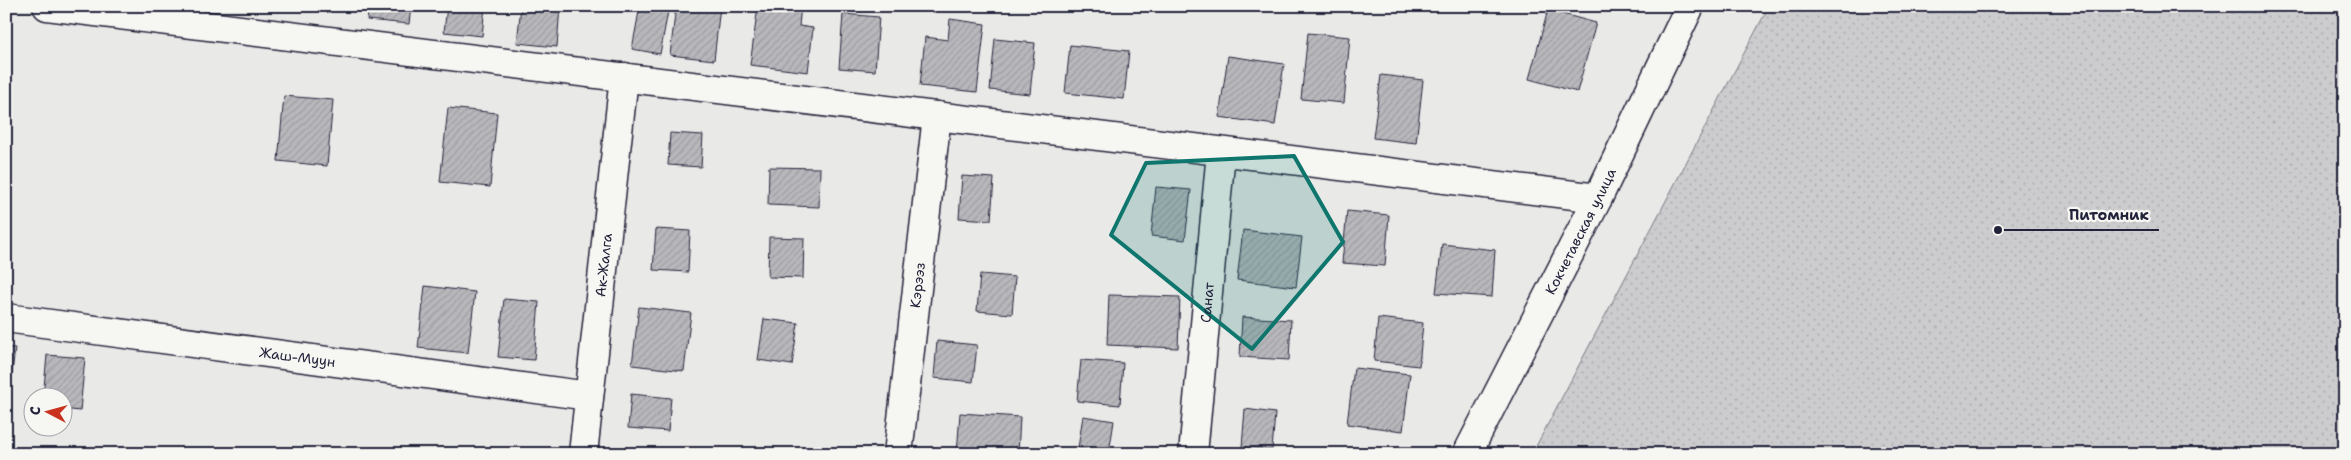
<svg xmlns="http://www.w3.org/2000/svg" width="2351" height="460" font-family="'Shantell Sans',sans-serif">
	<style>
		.grass { fill: url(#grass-dots); stroke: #777784 }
		.building { fill: url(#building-hatch); stroke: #22223b }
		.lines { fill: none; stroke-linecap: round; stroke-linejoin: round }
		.minor-casing { stroke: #22223b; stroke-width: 31 }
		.minor { stroke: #f6f6f2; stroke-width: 28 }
		.marked { fill: #0f766e; fill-opacity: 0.2; stroke: #0f766e; stroke-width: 4; stroke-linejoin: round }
		.labels { text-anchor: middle; stroke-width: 4.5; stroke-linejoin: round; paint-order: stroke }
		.street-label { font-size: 14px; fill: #22223b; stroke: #f6f6f2 }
		.leader { fill: none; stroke: #22223b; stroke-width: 2 }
		.callout-dot { fill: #22223b; stroke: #f6f6f2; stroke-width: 2 }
		.callout-label { font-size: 15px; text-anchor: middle; font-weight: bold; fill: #22223b; stroke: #f6f6f2; stroke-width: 4.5; stroke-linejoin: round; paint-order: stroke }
	</style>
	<defs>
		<pattern id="grass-dots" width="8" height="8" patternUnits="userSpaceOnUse" patternTransform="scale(1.25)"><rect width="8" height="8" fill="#ccccce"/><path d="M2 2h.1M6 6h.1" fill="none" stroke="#afafb2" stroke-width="1.8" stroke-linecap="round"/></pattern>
		<pattern id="building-hatch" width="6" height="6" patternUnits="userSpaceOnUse" patternTransform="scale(1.25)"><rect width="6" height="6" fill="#b8b8bc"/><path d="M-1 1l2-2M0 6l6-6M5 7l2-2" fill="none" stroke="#9e9ea2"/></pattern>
	</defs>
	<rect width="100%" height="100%" fill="#e9e9e7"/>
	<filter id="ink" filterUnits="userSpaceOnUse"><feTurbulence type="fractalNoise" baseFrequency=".02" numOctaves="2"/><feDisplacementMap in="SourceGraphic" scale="10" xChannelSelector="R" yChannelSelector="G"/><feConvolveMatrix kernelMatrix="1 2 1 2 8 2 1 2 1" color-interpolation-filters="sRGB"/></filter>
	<g filter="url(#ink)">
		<path class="grass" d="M1769,6H2345V454H1532Z"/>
		<path class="building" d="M289,6H331V11Z
			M369,6H411L409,24L367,20Z
			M447,6H485L482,36L444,32Z
			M521,6H560L557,47L517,43Z
			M640,6H669L660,54L632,49Z
			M676,6H720L714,60L670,55Z
			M758,6H801L799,26L813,28L808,72L750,65Z
			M1548,10L1596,23L1577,92L1529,79Z
			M843,14L879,17L875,71L839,68Z
			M950,19L985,24L977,92L920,86L925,37L948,40Z
			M1308,33L1350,37L1344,103L1301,99Z
			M995,39L1035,43L1030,94L990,90Z
			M1070,45L1129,51L1124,99L1065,93Z
			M1228,56L1284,64L1275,125L1219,117Z
			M1381,75L1423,80L1416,143L1373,138Z
			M284,96L333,100L327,166L278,161Z
			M448,108L497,113L490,187L440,182Z
			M670,133L703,135L701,167L668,165Z
			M769,167L820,168L819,207L768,205Z
			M962,176L994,178L991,220L959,218Z
			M1156,187L1191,190L1185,240L1151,236Z
			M1347,211L1389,215L1385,266L1342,263Z
			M656,229L690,231L688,272L653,270Z
			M1243,230L1302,237L1296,287L1237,280Z
			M769,237L804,238L803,278L768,277Z
			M1442,244L1495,250L1492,297L1436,293Z
			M980,274L1015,277L1012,314L977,311Z
			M425,286L475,292L468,353L418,348Z
			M1109,295L1180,297L1178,348L1107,345Z
			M504,299L539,302L534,360L498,357Z
			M639,307L691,313L684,371L632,365Z
			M1242,317L1291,320L1289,360L1240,357Z
			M1378,318L1423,323L1419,366L1374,361Z
			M764,319L798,323L792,365L758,360Z
			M937,341L977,345L973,382L934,378Z
			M6,347L15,348L7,414H6Z
			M47,355L85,358L80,411L62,409V398H43Z
			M1081,360L1123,363L1120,405L1077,401Z
			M1354,368L1410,374L1403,431L1347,424Z
			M631,394L671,398L668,431L628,428Z
			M1245,409L1275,413L1272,450L1242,447Z
			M960,413L1020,417L1018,454H957Z
			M1083,416L1114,421L1109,453L1078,448Z"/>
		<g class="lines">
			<g class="minor-casing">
				<g id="minor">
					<path d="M47,6L1598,198"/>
					<path id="s1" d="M6,318L589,396"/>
					<path id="s2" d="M583,454L624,77"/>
					<path id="s3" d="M898,454L937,116"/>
					<path id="s4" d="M1193,454L1221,152"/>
					<path id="s5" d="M1467,454L1598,198L1690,6"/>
				</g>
			</g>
			<use href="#minor" class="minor"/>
		</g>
	</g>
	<path class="marked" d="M1294,156L1343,242L1252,349L1111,235L1146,163Z"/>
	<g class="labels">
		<g class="street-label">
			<text dy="5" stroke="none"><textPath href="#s5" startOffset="250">Кокчетавская улица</textPath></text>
			<text dy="5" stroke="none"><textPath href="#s2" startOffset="190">Ак-Жалга</textPath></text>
			<text dy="5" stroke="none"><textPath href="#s3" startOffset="170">Кэрээз</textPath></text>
			<text dy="5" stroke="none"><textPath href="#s4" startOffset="152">Санат</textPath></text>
			<text dy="5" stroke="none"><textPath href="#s1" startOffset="294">Жаш-Муун</textPath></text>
		</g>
	</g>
	<path class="leader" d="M1998 230L2060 230H2159"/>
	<circle class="callout-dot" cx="1998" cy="230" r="5"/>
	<g class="callout-label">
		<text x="2109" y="220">Питомник</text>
	</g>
	<rect width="2351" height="460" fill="none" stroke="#f6f6f2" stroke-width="25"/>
	<rect x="12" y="12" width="2326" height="435" fill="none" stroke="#22223b" stroke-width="2" filter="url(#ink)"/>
	<g transform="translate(48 412) rotate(276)"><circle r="24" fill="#f6f6f2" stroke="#a1a1a9"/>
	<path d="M0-4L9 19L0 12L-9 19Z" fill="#c8321e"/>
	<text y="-8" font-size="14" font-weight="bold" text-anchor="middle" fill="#22223b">С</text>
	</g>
</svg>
